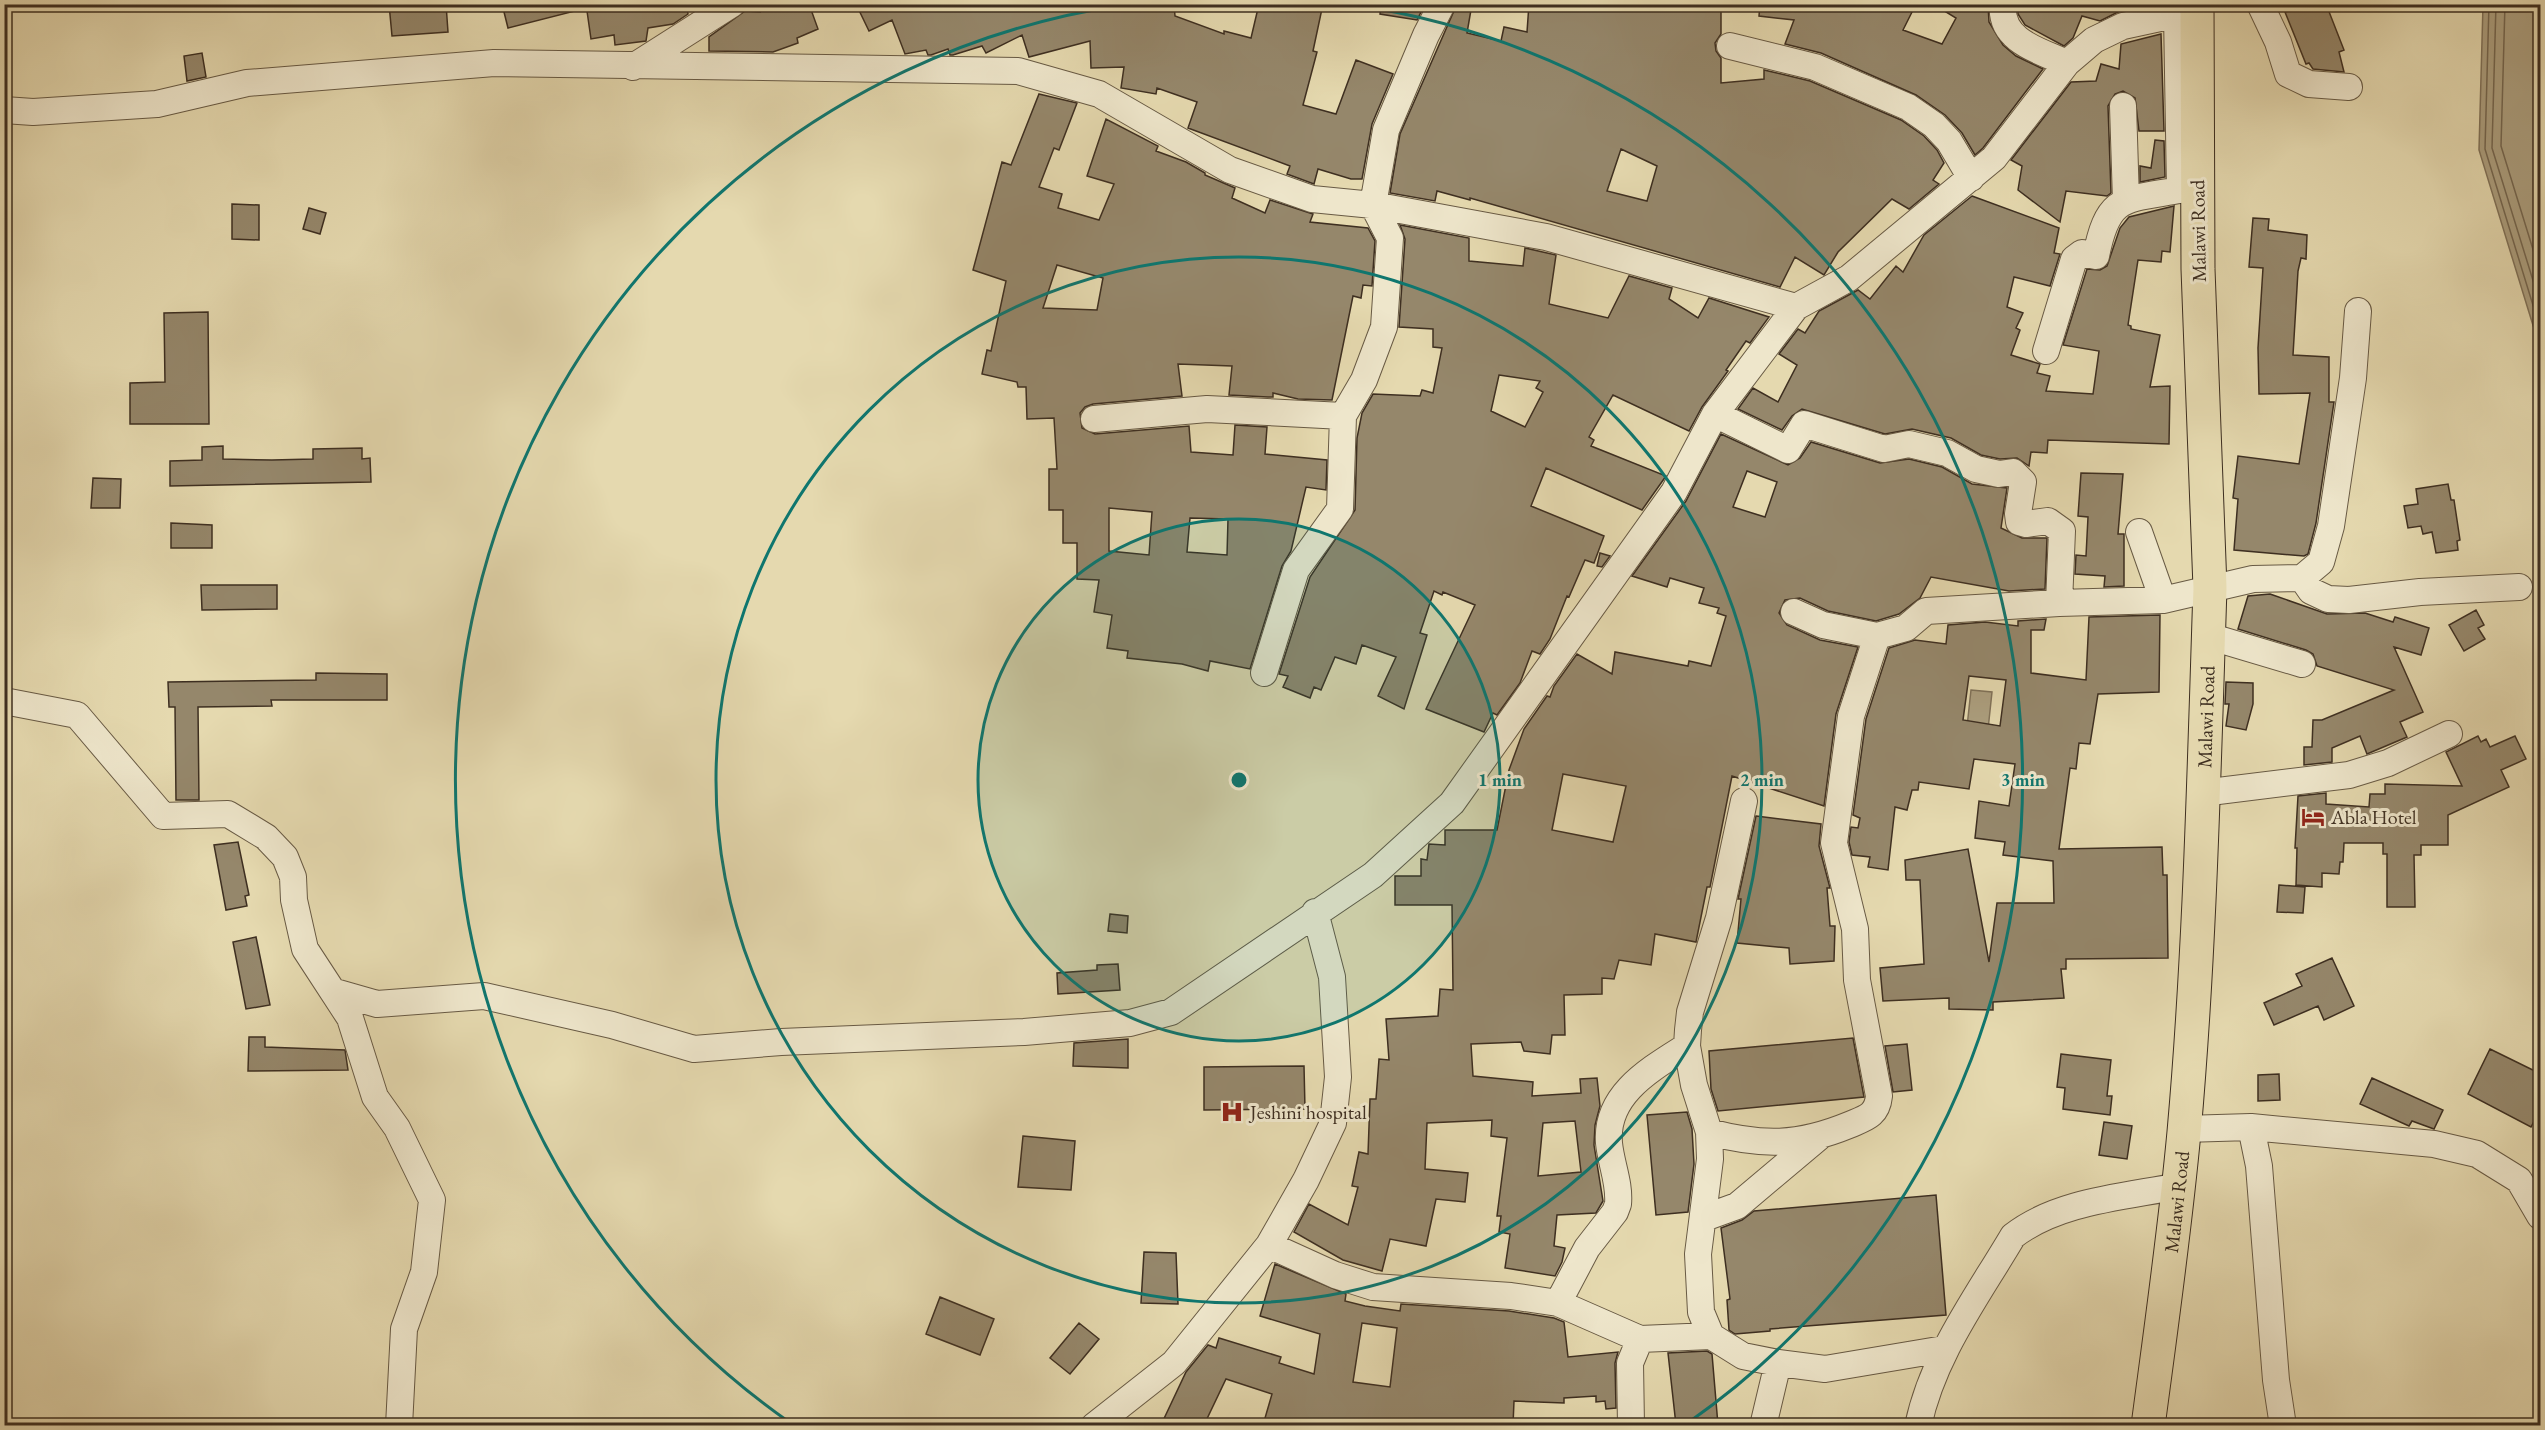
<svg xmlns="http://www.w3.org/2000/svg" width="2545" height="1430" font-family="'EB Garamond',serif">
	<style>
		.water { fill: #ac9f7f; stroke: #807259; stroke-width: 1.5 }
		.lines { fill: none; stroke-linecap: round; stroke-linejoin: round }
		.shore { stroke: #756750; stroke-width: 1.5 }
		.building { fill: #95876b; stroke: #3e2f21; stroke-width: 1.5; fill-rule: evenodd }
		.minor-casing { stroke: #685a44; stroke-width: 28 }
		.major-casing { stroke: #3e2f21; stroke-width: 35 }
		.minor { stroke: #eee6cb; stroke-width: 26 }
		.major { stroke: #e5d9af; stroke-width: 33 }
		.ring { fill: none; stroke: #0f766e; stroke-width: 3 }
		.labels { text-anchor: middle; stroke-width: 6; stroke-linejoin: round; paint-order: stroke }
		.street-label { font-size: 20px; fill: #3e2f21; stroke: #eee6cb }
		.poi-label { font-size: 20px; fill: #3e2f21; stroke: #eee6cb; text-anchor: start }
		.centre { fill: #0f766e; stroke: #eee6cb; stroke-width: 3 }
		.ring-label { font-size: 18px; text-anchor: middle; font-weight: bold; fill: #0f766e; stroke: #eee6cb; stroke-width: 6; stroke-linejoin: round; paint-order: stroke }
	</style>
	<rect width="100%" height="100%" fill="#e5d9af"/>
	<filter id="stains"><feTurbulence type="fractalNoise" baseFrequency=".00333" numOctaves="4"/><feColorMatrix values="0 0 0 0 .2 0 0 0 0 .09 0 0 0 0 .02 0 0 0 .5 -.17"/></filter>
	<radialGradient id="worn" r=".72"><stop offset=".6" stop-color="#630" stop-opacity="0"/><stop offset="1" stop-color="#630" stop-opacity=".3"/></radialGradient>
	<path class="water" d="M2483,5H2540V348L2479,150Z
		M1971,690L1992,692L1987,739L1966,736Z"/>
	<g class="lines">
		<path class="shore" d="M2489,4L2485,149L2540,328
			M2496,4L2492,148L2540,303
			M2505,4L2501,146L2540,272"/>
	</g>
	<path class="building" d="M389,4H446L448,32L392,36Z
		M502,4H575V11L508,28Z
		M586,4H686L688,14L673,24L648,28L646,41L615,45L614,35L591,39Z
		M757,4H809L818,29L797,38L798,43L773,52L709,51V37L745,11L760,12Z
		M856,4H1174L1175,16L1224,34V31L1251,38L1259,4H1323L1313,51L1317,52L1303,105L1336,114L1356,60L1393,74L1372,124L1362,179H1351L1318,169L1314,184L1287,174L1290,166L1188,128L1197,102L1157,88L1156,94L1121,88L1124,67L1091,68L1090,41L1029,57L1022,35L986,53L982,46L953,55H950L948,49L931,55H928L926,50L905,54L892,20L869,31Z
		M1381,4H1425L1417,20L1380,14Z
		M1457,4H1472L1467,33L1501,41L1504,27L1527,32L1529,4H1721V34L1715,43L1716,51L1721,58V83L1764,79V70L1810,81L1901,120L1924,136L1937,150L1944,163L1933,180L1939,184L1909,209L1892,199L1838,252L1824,275L1795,257L1780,287L1470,198V200L1437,191L1435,201L1390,193L1400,134ZM1621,149L1657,166L1647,201L1607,191Z
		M1760,4H1916L1903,30L1942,44L1956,18L1933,4H1988L1989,22L2003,45L2016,56L2043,69L1983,148L1975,155L1962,133L1945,115L1916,95L1821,53L1785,44L1794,20L1759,16Z
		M2018,4H2151L2120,11L2100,21L2082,16L2073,38L2064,46L2025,25L2018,14Z
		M2286,4H2326L2344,50L2339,52L2344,72L2313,69L2309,63L2306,64L2285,12L2289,11Z
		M2161,34L2164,131H2139L2135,98L2123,91L2115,94L2108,106L2111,193L2107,196L2066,191L2060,222L2018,190L2022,166L2011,160L2071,82L2096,81L2101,64L2119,69L2121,44Z
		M202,53L206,77L187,81L184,56Z
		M1039,94L1077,103L1059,150L1054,148L1039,187L1062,194L1058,208L1099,220L1114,184L1087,176L1106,119L1158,146L1156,151L1186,162L1205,173V175L1235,188L1232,198L1265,213L1270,200L1313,214L1310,222L1368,228L1375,241L1372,286L1363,285L1361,298L1353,296L1332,400L1298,399L1273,393V397H1268L1229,395L1232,366L1178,364L1182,396L1093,404L1085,407L1080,413L1082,428L1095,434L1189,426L1191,452L1233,455L1235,425L1267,427L1265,454L1327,460L1326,490L1306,487L1291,551L1282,566L1250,669L1210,661L1208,671L1182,664L1127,658L1128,651L1107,648L1112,615L1094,612L1099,580L1077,579V543H1063V510H1049V469H1057L1054,418L1027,419L1026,387H1018L1017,382L982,374L987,350L991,351L1006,281L973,270L1002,162L1011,165ZM1057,265L1103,278L1097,310L1043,308ZM1109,508L1152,512L1149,555L1109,551ZM1190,518L1228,519L1227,555L1187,552Z
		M2155,140L2164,141L2165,177L2140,182V166L2151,168Z
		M1972,196L2059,228L2054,253L2060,254L2050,286L2014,277L2007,307L2023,313L2016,328L2020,330L2011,355L2040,364L2037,373L2050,376L2046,391L2093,394L2099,351L2063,345L2087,269L2100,270L2107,266L2120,228L2129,217L2174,206L2170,252L2162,251L2161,262L2138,260L2128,325L2131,326V329L2160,335L2150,387L2170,386L2169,444L2048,440L2047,453L2031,452L2029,466L2017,458L2000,459L1981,455L1951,438L1912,429L1885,434L1802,409L1792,416L1782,430L1738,409L1753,388L1778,402L1797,365L1779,354L1798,329L1805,333L1819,311L1858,290L1870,299L1896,266L1903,272L1924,235Z
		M232,204L259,205V240L232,239Z
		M309,208L326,213L320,234L303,229Z
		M2253,218L2269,219L2268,230L2307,235L2306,259L2301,258L2298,271L2293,355L2329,357V402H2334L2316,523L2308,554L2304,556L2234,550L2238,499L2233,498L2238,456L2299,464L2310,393L2259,394L2258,348L2263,268L2249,267Z
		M1400,225L1469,238V261L1523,266L1525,248L1556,255L1549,304L1608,318L1629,276L1672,288L1669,299L1698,318L1709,298L1769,317L1750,343L1746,341L1726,370L1728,371L1702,407L1689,431L1613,395L1589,437L1594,440L1591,446L1666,476L1642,510L1546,468L1531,506L1604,536L1594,563L1585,560L1569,597L1567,596L1550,639L1540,654L1532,651L1520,683L1497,715L1493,713L1484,732L1426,709L1475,605L1443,592L1442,595L1434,591L1420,633L1427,635L1404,709L1378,696L1396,657L1362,645L1356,664L1335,657L1321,690L1314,687L1310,698L1283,687L1288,676L1279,674L1310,577L1355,510L1357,438L1362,413L1373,394L1420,396L1422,390L1433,393L1442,348L1433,347V329L1399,327L1405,239ZM1499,375L1540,381L1536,388L1543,392L1525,427L1491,411Z
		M208,312L209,424H130V383L165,382L164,313Z
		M1721,434L1788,465L1800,458L1811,442L1880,463L1909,459L1942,467L1972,484L2007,488L2001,528L2022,538H2047L2045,589L2009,591L1931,577L1920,598L1899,614L1876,621L1828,611L1800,598L1785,600L1779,613L1787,625L1820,640L1858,647L1836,714L1824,806L1732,776L1710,887H1707L1696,942L1655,934L1651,965L1619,960L1614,979L1602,978V994L1564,995L1565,1035H1552L1550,1054L1524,1051L1521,1042L1471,1044L1473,1076L1533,1082L1532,1096L1581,1093L1580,1079L1597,1078L1600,1106L1595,1125L1594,1145L1603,1201L1596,1213L1557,1215L1554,1246L1565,1248L1562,1262L1555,1276L1505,1268L1510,1234L1499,1232L1501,1216H1497L1507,1138L1491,1136L1492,1120L1427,1123L1425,1169L1468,1173L1465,1202L1436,1199L1426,1246L1390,1239L1382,1271L1343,1260L1294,1232L1309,1204L1348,1225L1358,1187L1352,1186L1359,1152L1368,1154L1370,1099H1376L1379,1059L1389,1060L1386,1019L1438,1016L1440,989L1453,990L1452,905H1395V876H1421V859L1427,860L1429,844L1445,845V830H1497L1509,770L1524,729L1547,696L1550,697L1554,686L1577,654L1612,674L1615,652L1688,666L1689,661L1711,666L1726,616L1717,613L1719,608L1699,603L1704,588L1670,578L1667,587L1632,576L1686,501ZM1747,471L1777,482L1765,517L1733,507ZM1563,774L1626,786L1613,842L1552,830ZM1575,1121L1581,1172L1538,1176L1543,1123Z
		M223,446V459L272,460L313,459V449L362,448V459L370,458L371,482L170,486V461L202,460V447Z
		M2081,473L2123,474L2118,534H2124V586L2104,587L2105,576L2075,574L2076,555L2086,556L2088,517L2078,516Z
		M93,478L121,479L120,508H91Z
		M2448,484L2451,500H2454L2460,540L2457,541L2458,550L2436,553L2432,532L2423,534L2421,526L2408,528L2404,506L2418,504L2416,489Z
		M171,523L212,525V548H171Z
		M1600,553L1610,556L1602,567L1597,566Z
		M201,585H277V609L202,610Z
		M2270,594L2327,614L2365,613L2393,622L2395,617L2429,628L2421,655L2394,647L2423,712L2400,722L2407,737L2367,754L2360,736L2332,748V762L2304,765V747H2312L2313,720H2322L2394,690L2317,666L2313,654L2306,650L2238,629L2248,596Z
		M2476,610L2484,625L2478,628L2485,639L2464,651L2449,625Z
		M2160,615L2159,692L2098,694L2090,744L2079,743L2076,769L2070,768L2059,849L2162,847L2163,875H2167L2168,958L2066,959V969H2061L2064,998L1993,1002V1010L1949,1009V998L1883,1001L1880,968L1924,964L1920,880H1906L1905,860L1968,849L1989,962L1997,903H2054L2053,861L2003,855L2005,842L1975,838L1979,801L2009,806L2015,764L1974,759L1969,789L1919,782L1918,790H1912L1907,810L1895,807L1888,870L1868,867L1870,857L1852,855L1849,842L1851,827L1858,828L1860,818L1853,815L1866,719L1889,648L1915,640L1946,644L1948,625L1985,622L2018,626V621L2046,619L2044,630H2031V673L2086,680L2089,617ZM1969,676L2006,680L2000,726L1963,720Z
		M316,673L387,674V700H271L272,706L198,707L199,800H176L175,707H169L168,682L316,680Z
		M2226,682L2253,683V704L2246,730L2226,726L2229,704H2225Z
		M2478,736L2481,742L2486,739L2490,747L2515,736L2526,759L2501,770L2509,787L2448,815V845H2421V855H2414L2415,907H2387V854H2383V843H2344L2343,862H2340L2339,874L2322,873V887L2296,885L2297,848H2295L2298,796L2326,793V804L2369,807L2370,794H2385V784L2462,786L2446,752Z
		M1756,816L1821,824L1819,846L1830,888H1827L1830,926H1835L1834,961L1790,964L1789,948L1737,943L1741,899H1738Z
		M238,842L249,895L245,896L247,906L226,910L214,845Z
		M2279,885L2305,887L2303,913L2277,912Z
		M1110,914L1128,916L1127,933L1108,931Z
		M256,937L270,1005L246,1009L233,942Z
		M2332,958L2354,1006L2324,1020L2318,1006L2274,1025L2264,1003L2302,986L2296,974Z
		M1118,964L1120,990L1058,994L1057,973L1097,970V965Z
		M249,1037H265V1047L345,1050L348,1070L248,1071Z
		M1853,1038L1864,1097L1718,1111L1711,1089L1709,1051Z
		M1128,1039V1068L1073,1066L1074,1043Z
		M1907,1044L1912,1090L1893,1092L1885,1046Z
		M2490,1049L2541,1074V1108L2531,1127L2468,1094Z
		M2061,1054L2111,1060L2107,1096H2112L2110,1115L2063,1109L2065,1088L2057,1087Z
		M1304,1066L1305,1109L1204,1110V1067Z
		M2279,1074L2280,1100L2258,1101V1075Z
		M2372,1078L2443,1110L2434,1129L2412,1121L2409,1126L2360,1104Z
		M1687,1112L1692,1129L1694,1164L1688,1212L1656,1215L1647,1115Z
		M2104,1122L2132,1126L2127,1159L2099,1155Z
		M1023,1136L1075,1141L1071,1190L1018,1187Z
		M1936,1195L1946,1315L1770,1329V1331L1735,1334L1729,1330L1727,1300L1730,1299L1721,1228L1742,1220L1754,1211Z
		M1144,1252L1176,1253L1178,1304L1141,1303Z
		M1275,1264L1346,1294L1345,1301L1365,1306L1400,1311L1401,1304L1509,1311L1554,1318L1564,1322L1568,1357L1618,1352L1615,1363L1616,1408L1606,1409L1605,1401L1596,1402V1396L1564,1398V1403L1514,1401L1513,1425H1263L1272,1394L1226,1379L1204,1425H1161L1186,1372L1208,1345L1216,1348L1219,1338L1281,1357L1279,1363L1314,1374L1320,1334L1260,1316ZM1362,1323L1397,1328L1390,1387L1353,1382Z
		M940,1297L994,1319L980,1355L926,1334Z
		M1079,1323L1099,1339L1070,1374L1050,1358Z
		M1707,1351L1712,1354L1718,1425H1676L1668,1353Z"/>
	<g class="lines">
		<g class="minor-casing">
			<path id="minor" d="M2003,4C1999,41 2040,51 2067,63
				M2260,4L2278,42L2288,74L2309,84L2349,87
				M1730,46L1815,67L1908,107L1934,125L1949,141L1971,178
				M633,67L732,4
				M2123,106L2126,201
				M4,110L33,112L157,104L247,83L494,63L1018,71L1099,94L1230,170L1312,199L1373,205L1546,237L1796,307L1849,278L1994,158L2067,63L2094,40L2123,26L2197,10
				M2046,351L2074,259L2082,253L2096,256C2108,195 2123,200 2180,190L2177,14
				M1715,414L1788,450L1804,424L1884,449L1909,444L1947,453L1976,469L1999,474L2013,472L2023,482L2018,514L2019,522L2026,524L2048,521L2062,531L2059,603
				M1094,419L1207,409L1343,416
				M2139,532L2163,600
				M2302,578L2311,591L2328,599L2349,600L2420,592L2519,587
				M1794,612L1823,625L1877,636
				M2208,636L2302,664
				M1264,673L1296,570L1340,509L1343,416L1364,380L1384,327L1390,238L1373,205L1386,130L1426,35L1442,4
				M4,701L77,715L163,816L228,814L266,837L285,857L293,877L294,900L305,949L350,1018L375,1097L397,1128L432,1200L424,1272L404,1329L399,1426
				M2202,793L2349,775L2388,763L2449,734
				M1744,801L1719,918L1690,1012L1688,1030L1687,1046L1694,1085L1709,1132L1710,1159L1698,1254L1701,1312L1711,1336L1743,1356L1778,1363L1825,1369L1944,1349
				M335,992L377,1004L484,996L612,1025L694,1049L781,1042L1024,1032L1130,1023L1171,1012L1373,875L1452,803L1674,492L1715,414L1796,307
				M2251,1127L2259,1166L2276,1380L2283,1426
				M2184,1129L2251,1127L2434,1144L2477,1154L2519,1180L2540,1216
				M1709,1132C1762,1146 1798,1146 1849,1125C1865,1118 1877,1116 1879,1096L1857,980L1855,929L1834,843L1851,716L1877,636L1906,628L1926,611L2059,603L2163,600L2253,579L2302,578L2321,562L2331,526L2353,378L2358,311
				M1704,1218L1737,1206L1819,1137
				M1269,1245L1335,1275L1373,1287L1511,1296L1558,1303L1640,1339L1711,1336
				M1558,1303L1587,1248L1615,1212L1618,1204C1620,1183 1611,1164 1609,1143C1605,1094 1651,1069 1687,1046
				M1094,1426L1174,1363L1269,1245L1306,1180L1333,1123L1338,1077L1332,977L1315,912
				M1631,1426L1630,1363L1640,1339
				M1763,1426L1778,1363
				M1918,1426C1933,1355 1977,1297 2013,1236C2058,1201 2124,1197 2179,1186"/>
		</g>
		<g class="major-casing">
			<g id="major">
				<path id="s1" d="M2148,1426C2161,1328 2175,1230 2184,1132C2200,952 2204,769 2210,588L2198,269L2197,4"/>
			</g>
		</g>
		<use href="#minor" class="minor"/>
		<use href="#major" class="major"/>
	</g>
	<circle cx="1239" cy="780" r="261" fill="#0f766e" fill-opacity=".12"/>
	<g class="ring">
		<circle cx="1239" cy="780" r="261"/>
		<circle cx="1239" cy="780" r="523"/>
		<path d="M789 1422A784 784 0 0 1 1123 5M1355 5A784 784 0 0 1 1689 1422"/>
	</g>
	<defs>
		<g id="hotel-bare" transform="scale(1.8)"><path d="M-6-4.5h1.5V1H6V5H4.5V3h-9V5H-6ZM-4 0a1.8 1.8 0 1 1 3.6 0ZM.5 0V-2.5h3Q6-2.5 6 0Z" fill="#8f2418" stroke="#eee6cb" stroke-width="2.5" paint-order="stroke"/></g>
		<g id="hospital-bare" transform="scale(1.8)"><path d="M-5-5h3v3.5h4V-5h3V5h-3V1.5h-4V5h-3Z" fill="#8f2418" stroke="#eee6cb" stroke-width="2.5" paint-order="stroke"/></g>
	</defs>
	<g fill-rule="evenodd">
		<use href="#hotel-bare" x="2313" y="817"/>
		<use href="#hospital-bare" x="1232" y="1112"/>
	</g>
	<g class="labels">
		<g class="street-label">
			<text transform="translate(2198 231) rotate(-91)" y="7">Malawi Road</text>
			<text dy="7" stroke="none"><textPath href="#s1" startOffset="712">Malawi Road</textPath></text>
			<text dy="7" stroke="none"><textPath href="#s1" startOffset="226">Malawi Road</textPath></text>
		</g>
		<g class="poi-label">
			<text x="2331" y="824">Abla Hotel</text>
			<text x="1250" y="1119">Jeshini hospital</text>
		</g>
	</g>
	<circle cx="1239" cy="780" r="9" class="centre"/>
	<g class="ring-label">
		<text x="1500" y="786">1 min</text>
		<text x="1762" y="786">2 min</text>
		<text x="2023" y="786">3 min</text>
	</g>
	<rect width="2545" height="1430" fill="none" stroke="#e5d9af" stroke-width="24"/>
	<rect x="6" y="6" width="2533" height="1418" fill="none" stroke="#3e2f21" stroke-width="3"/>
	<rect x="12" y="12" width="2521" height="1406" fill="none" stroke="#3e2f21" stroke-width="1.5"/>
	<rect width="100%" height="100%" filter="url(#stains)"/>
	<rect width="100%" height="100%" fill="url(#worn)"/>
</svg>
